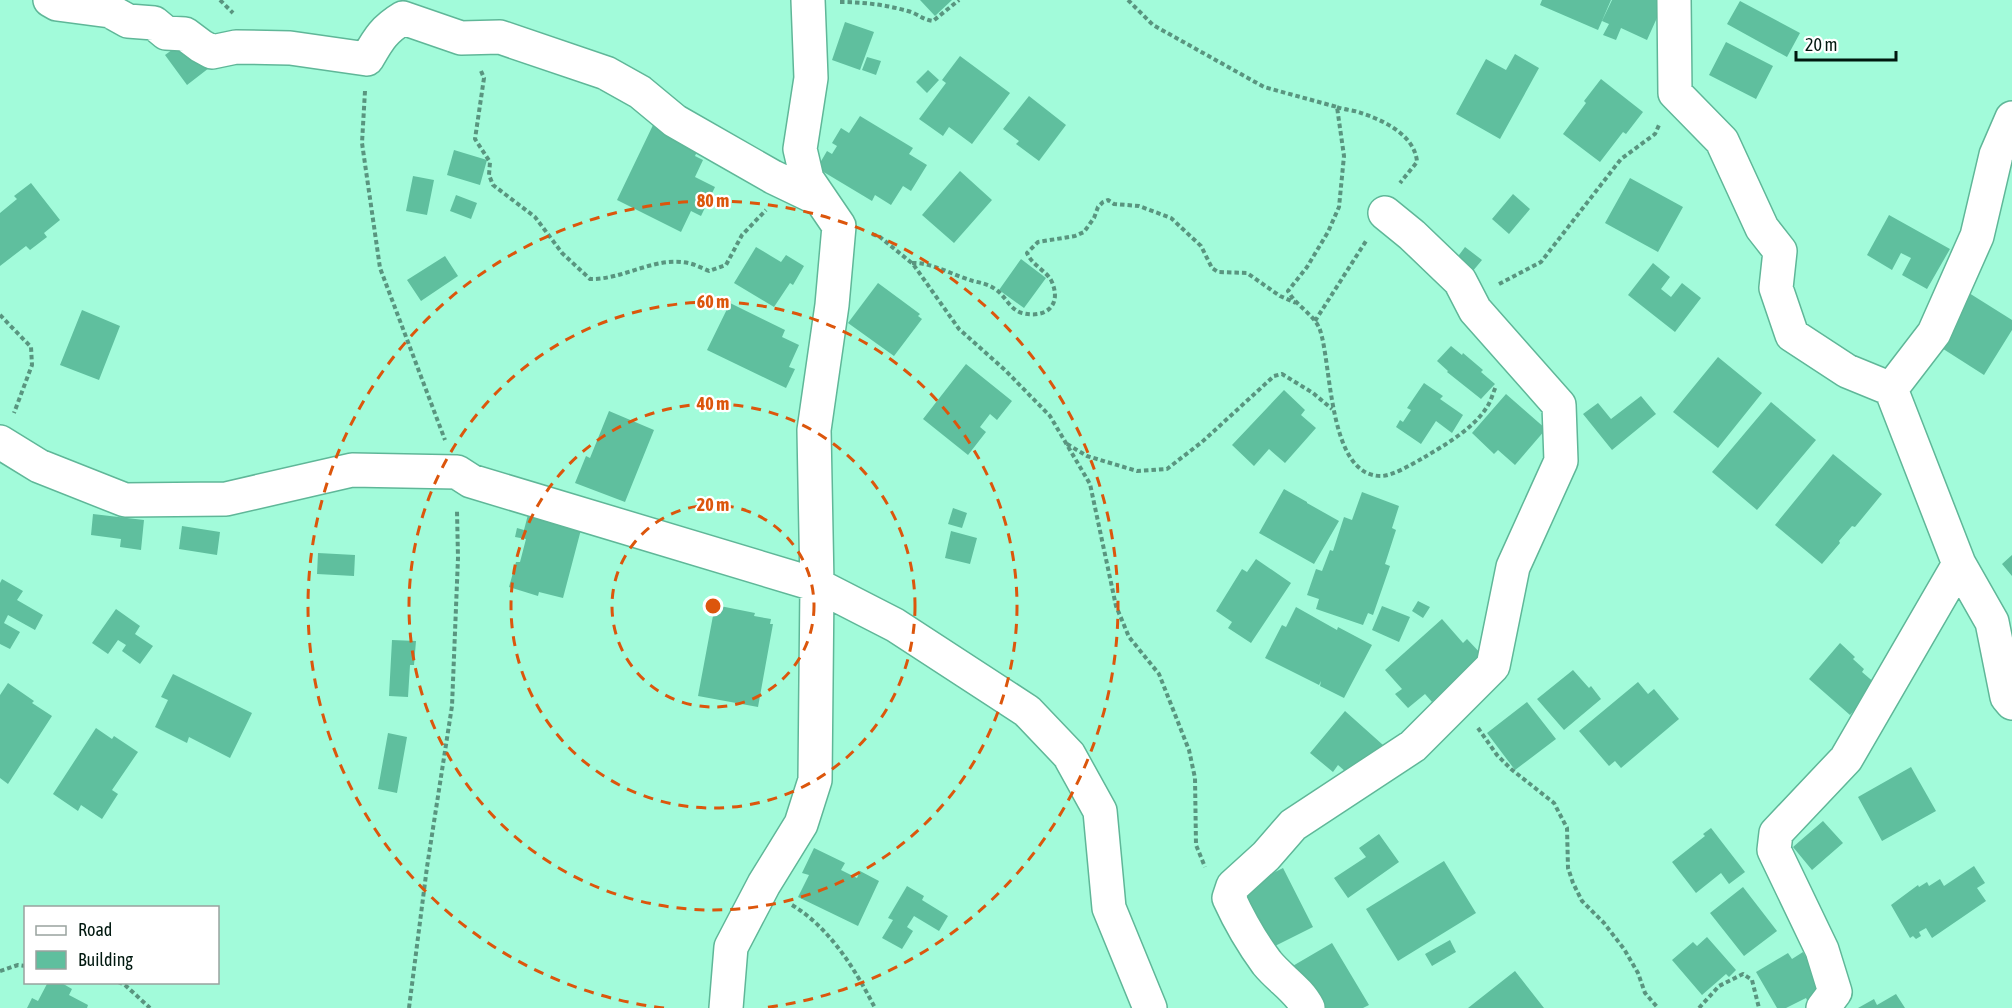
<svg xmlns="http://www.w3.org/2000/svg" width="2012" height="1008" font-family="'Asap Condensed',sans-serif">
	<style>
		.building { fill: #5fbf9e }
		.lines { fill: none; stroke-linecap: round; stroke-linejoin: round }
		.street-casing { stroke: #5fb798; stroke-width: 36 }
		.path { stroke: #59957f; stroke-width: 4; stroke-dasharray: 4.5 3; stroke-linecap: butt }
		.street { stroke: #fff; stroke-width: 33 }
		.ring { fill: none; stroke: #dc560c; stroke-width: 3; stroke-dasharray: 10 8 }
		.centre { fill: #dc560c; stroke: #fff; stroke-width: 3 }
		.ring-label { font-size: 18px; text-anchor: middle; font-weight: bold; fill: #dc560c; stroke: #fff; stroke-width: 4.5; stroke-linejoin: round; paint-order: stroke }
	</style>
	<rect width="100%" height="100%" fill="#a2fbda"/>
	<path class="building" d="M920,0H952L935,16Z
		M1542,0H1611L1598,30L1540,5Z
		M1612,0H1665L1647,40L1621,28L1616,40L1603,35L1609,24L1602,21Z
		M1740,1L1800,33L1787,57L1727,24Z
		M845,22L874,32L860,70L832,60Z
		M187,39L209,68L187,85L165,55Z
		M1726,42L1773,66L1756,99L1709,75Z
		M1515,54L1539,68L1500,139L1456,114L1486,59L1506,70Z
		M960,56L1010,93L972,144L949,127L943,136L919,119L946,83L942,80Z
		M867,57L881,61L876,75L862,70Z
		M928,70L939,80L927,93L916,82Z
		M1601,79L1643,112L1626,134L1623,132L1600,162L1563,134L1586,103L1584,101Z
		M1029,96L1066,125L1039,161L1016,144L1019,141L1003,129Z
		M860,116L913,148L909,154L927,165L911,191L903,186L891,205L875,195L872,201L817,168L827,151L832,154L837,146L832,143L841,128L849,133Z
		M654,123L700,145L695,156L703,160L695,177L715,187L701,216L691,211L681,232L617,200Z
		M454,150L487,160L480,185L447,175Z
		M960,171L992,200L954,243L922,215Z
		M413,176L434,180L427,215L406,211Z
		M1630,178L1683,207L1658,252L1605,223Z
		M31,183L60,220L44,233L47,237L30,250L26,246L0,266V213L17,199L14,196Z
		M1513,194L1530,209L1509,234L1492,219Z
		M456,195L477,203L471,219L450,211Z
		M1889,215L1950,249L1927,289L1902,275L1911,258L1901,253L1892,270L1867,255Z
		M756,247L781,262L786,255L804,266L793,285L790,283L774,307L734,283Z
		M1465,247L1482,260L1472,272L1456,259Z
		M445,256L458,276L421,301L407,280Z
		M1021,259L1046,278L1024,308L999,290Z
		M1653,263L1670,277L1661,289L1671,297L1682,283L1701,298L1675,332L1628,295Z
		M878,283L920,314L918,316L922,319L894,356L848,323Z
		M1969,293L2012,320V330L1984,375L1937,345Z
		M730,303L785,330L782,337L799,345L789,367L795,369L786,388L707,350Z
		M82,310L120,326L99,380L60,365Z
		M1451,346L1462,355L1463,353L1483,370L1481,372L1495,384L1481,399L1447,372L1448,371L1437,361Z
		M1718,357L1762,393L1718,448L1673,412Z
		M966,364L1012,401L997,420L990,414L980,427L986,432L968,455L923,419Z
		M1424,383L1443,396L1440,399L1463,415L1452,433L1436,421L1421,444L1396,427L1400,420L1403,422L1411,410L1407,408Z
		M1284,390L1305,410L1301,415L1316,428L1285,463L1269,449L1254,466L1232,445Z
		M1506,394L1546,429L1515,465L1498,450L1494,454L1472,433Z
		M1641,396L1656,414L1612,450L1583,414L1598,403L1611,419Z
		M1771,402L1816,440L1757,510L1712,472Z
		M609,411L654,430L625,502L575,483L586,456L590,458Z
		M1833,454L1882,494L1855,527L1852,526L1839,541L1840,543L1822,564L1775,525Z
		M1284,489L1307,502V503L1339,521L1314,564L1259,533Z
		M1362,492L1399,506L1392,528L1396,530L1385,564L1390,566L1373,615L1368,613L1363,625L1316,609L1319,599L1307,595L1316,569L1322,571L1330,550L1333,551L1344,517L1352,520Z
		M530,507L583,522L563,598L539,592L538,596L509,587L516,562H520L526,539L515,537L517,528L524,530Z
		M953,508L967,513L962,528L948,524Z
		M93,514L144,520L141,550L120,547L121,539L91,535Z
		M182,526L220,532L217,555L179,549Z
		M951,531L977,538L970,564L945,558Z
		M318,553L355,555L354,576L317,574Z
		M2012,555V576L2002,564Z
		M1256,559L1291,583L1251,643L1228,628L1232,622L1216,611L1242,569L1247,572Z
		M2,579L23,591L17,600L43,615L35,630L8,615L4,623L20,632L10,649L0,644V583Z
		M1418,601L1430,607L1423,618L1412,611Z
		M715,605L755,613L754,616L771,619L770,624H773L758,707L698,696Z
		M1382,606L1410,617L1399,642L1372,630Z
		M1296,607L1337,630L1338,627L1372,645L1344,698L1320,686L1321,681L1319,685L1265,658L1282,625L1286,627Z
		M116,609L140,626L135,634L153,646L140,664L122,651L126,645L118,640L108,654L92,643Z
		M1442,619L1463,643L1467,639L1483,656L1432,702L1425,694L1408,708L1395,694L1402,689L1385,670Z
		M392,640L416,641L414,665H410L408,697L389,696Z
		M1840,643L1855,657L1853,659L1864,669L1862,672L1876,684L1850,715L1809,679Z
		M1573,670L1589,688L1591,686L1601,699L1564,730L1537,699Z
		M173,674L252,713L230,758L189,737L187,743L155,727L168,700L161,697Z
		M1638,682L1648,694L1654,689L1679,719L1621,768L1615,761L1609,766L1579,731Z
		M8,683L34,701L32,703L52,716L8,784L0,778V695Z
		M1527,702L1556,739L1515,770L1487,733Z
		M1345,711L1383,745L1354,779L1338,765L1333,772L1310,753Z
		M96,728L112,739L114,736L138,752L112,790L118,794L102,819L81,805L78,811L53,794Z
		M388,733L407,737L397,793L378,789Z
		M1911,767L1936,811L1882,841L1858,797Z
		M1823,821L1843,843L1812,870L1793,847Z
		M1711,828L1745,872L1729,884L1721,873L1696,893L1672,862L1705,836L1703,834Z
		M1379,834L1399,862L1348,898L1334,878L1366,857L1359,848Z
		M814,848L845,863L841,870L857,878L860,871L879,881L858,926L798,897L809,875L802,873Z
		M1444,861L1476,913L1398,961L1366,909Z
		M1974,866L1985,883L1977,888L1986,901L1932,938L1926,928L1919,932L1921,936L1916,939L1913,936L1910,938L1891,905L1918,885L1919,887L1927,882L1929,886L1940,879L1944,886Z
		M1283,868L1313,927L1263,952L1233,893Z
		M907,886L924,896L922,900L948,916L939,931L914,916L907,927L913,931L902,949L882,938L893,920L888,918Z
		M1743,887L1777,931L1744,956L1710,913Z
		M1707,937L1736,970L1729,977L1726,974L1702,995L1672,960L1693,942L1697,946Z
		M1450,940L1456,952L1432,966L1425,954Z
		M1332,943L1369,1005L1363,1008H1320L1291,967Z
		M1803,952L1827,994L1809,1004L1806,998L1786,1008H1777L1756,972L1788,953L1792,959Z
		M1515,971L1544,1008H1468Z
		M48,982H60L72,989L69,995L88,1005L87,1008H27L32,998L38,1001Z
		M1896,994L1905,1008H1858L1874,999L1877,1005Z"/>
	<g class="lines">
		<g class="street-casing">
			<path id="street" d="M50,0L57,4L110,11L128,21L154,23L166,33L185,34L201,46L212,52L236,47L290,48L367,59C378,40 383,30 403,18L461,38L500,37L606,73L640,92L675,121L773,177L821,200
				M1674,0L1675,93L1722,141L1762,228L1780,251L1776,288L1792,335L1847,371L1891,389L1959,564L1992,622L2007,697L2012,703
				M1891,389L1934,333L1977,236L1996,155L2012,118
				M0,442L39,466L125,500L226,499L352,470L457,472L471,481L817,585L895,625L1027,711L1069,755L1100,811L1109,908L1150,1008
				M726,1008L731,947L764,884L801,824L815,780L817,585L814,430L832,305L839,226L807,179L800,149L811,78L808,0
				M1308,1008C1299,990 1280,979 1267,963C1253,944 1239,920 1229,898L1233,886L1266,856L1293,825L1413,746L1493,666L1513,567L1561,461L1559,405L1475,310L1460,281L1412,235L1385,213
				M1823,1008L1835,992L1822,950L1774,850L1776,833L1846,759L1959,564"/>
		</g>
		<path class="path" d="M220,0L233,13
			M1128,0L1153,25L1264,87L1337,107L1344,156L1339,207L1328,232L1307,267L1288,291C1296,306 1315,315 1320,330C1332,365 1328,476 1381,476C1393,476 1412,464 1423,458C1445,445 1473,429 1487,407C1491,401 1493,393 1496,386
			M840,2C864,2 888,5 911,12C919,15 924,20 933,21L959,0
			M481,71L484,78L475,139L490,162L489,175L493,185L535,217L562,253L590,279C624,280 658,254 692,264C698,266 704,269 709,271L726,265L742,235L766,210
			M365,91L362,143L380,268L445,440
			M1337,107C1345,110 1354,110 1361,113C1383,120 1415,135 1417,162L1400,183
			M872,234L880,237L913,264L959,329L1005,370L1050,416L1090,484L1116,606L1129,637L1159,674L1189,750L1195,778L1196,845L1205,867
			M912,263C931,262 955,276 973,281C981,283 988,284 995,289C1005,295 1010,310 1022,313C1046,319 1063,305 1051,280C1046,271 1032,265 1027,253L1038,242L1075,236L1084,232L1094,218L1098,207L1103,202L1108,200L1114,204L1139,206L1171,218L1201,246L1212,268L1218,272L1247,273L1280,296L1296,303
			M1499,284L1541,262L1621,159L1655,134L1659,125
			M0,315L31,347L32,365L14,413
			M1315,321L1366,241
			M1067,444L1087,456L1137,471L1167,469L1202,442L1274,376L1282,374L1313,393L1332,409
			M1478,728L1497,755L1511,769L1554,803L1567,828L1568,868L1573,883L1582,901L1604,923L1624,949L1638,973L1645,993L1658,1008
			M792,905C830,928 855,969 875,1008
			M0,971L18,965L26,966
			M118,982L125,985L150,1008
			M409,1008L427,867L452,706L458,558L457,511
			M1699,1008L1719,986L1743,974L1752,980L1759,1008"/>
		<use href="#street" class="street"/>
	</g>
	<g class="ring">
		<circle cx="713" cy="606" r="101"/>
		<circle cx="713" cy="606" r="202"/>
		<circle cx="713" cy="606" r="304"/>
		<path d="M664 1008A405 405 0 1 1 762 1008"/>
	</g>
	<circle cx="713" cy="606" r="9" class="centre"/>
	<g class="ring-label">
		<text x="713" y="207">80 m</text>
		<text x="713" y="308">60 m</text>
		<text x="713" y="410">40 m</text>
		<text x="713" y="511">20 m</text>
	</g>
	<rect x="24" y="906" width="195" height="78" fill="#ffffff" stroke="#99a39f" stroke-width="1.5"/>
	<rect x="36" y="926" width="30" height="9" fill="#ffffff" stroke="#99a39f" stroke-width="1.5"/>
	<text x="78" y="936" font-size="18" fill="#00180f">Road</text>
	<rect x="36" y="951" width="30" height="18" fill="#5fbf9e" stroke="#99a39f" stroke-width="1.5"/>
	<text x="78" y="966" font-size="18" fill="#00180f">Building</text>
	<path d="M1796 51v9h100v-9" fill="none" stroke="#00180f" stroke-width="3"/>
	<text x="1805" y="51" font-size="18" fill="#00180f" stroke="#ffffff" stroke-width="4.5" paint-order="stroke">20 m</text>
</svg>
